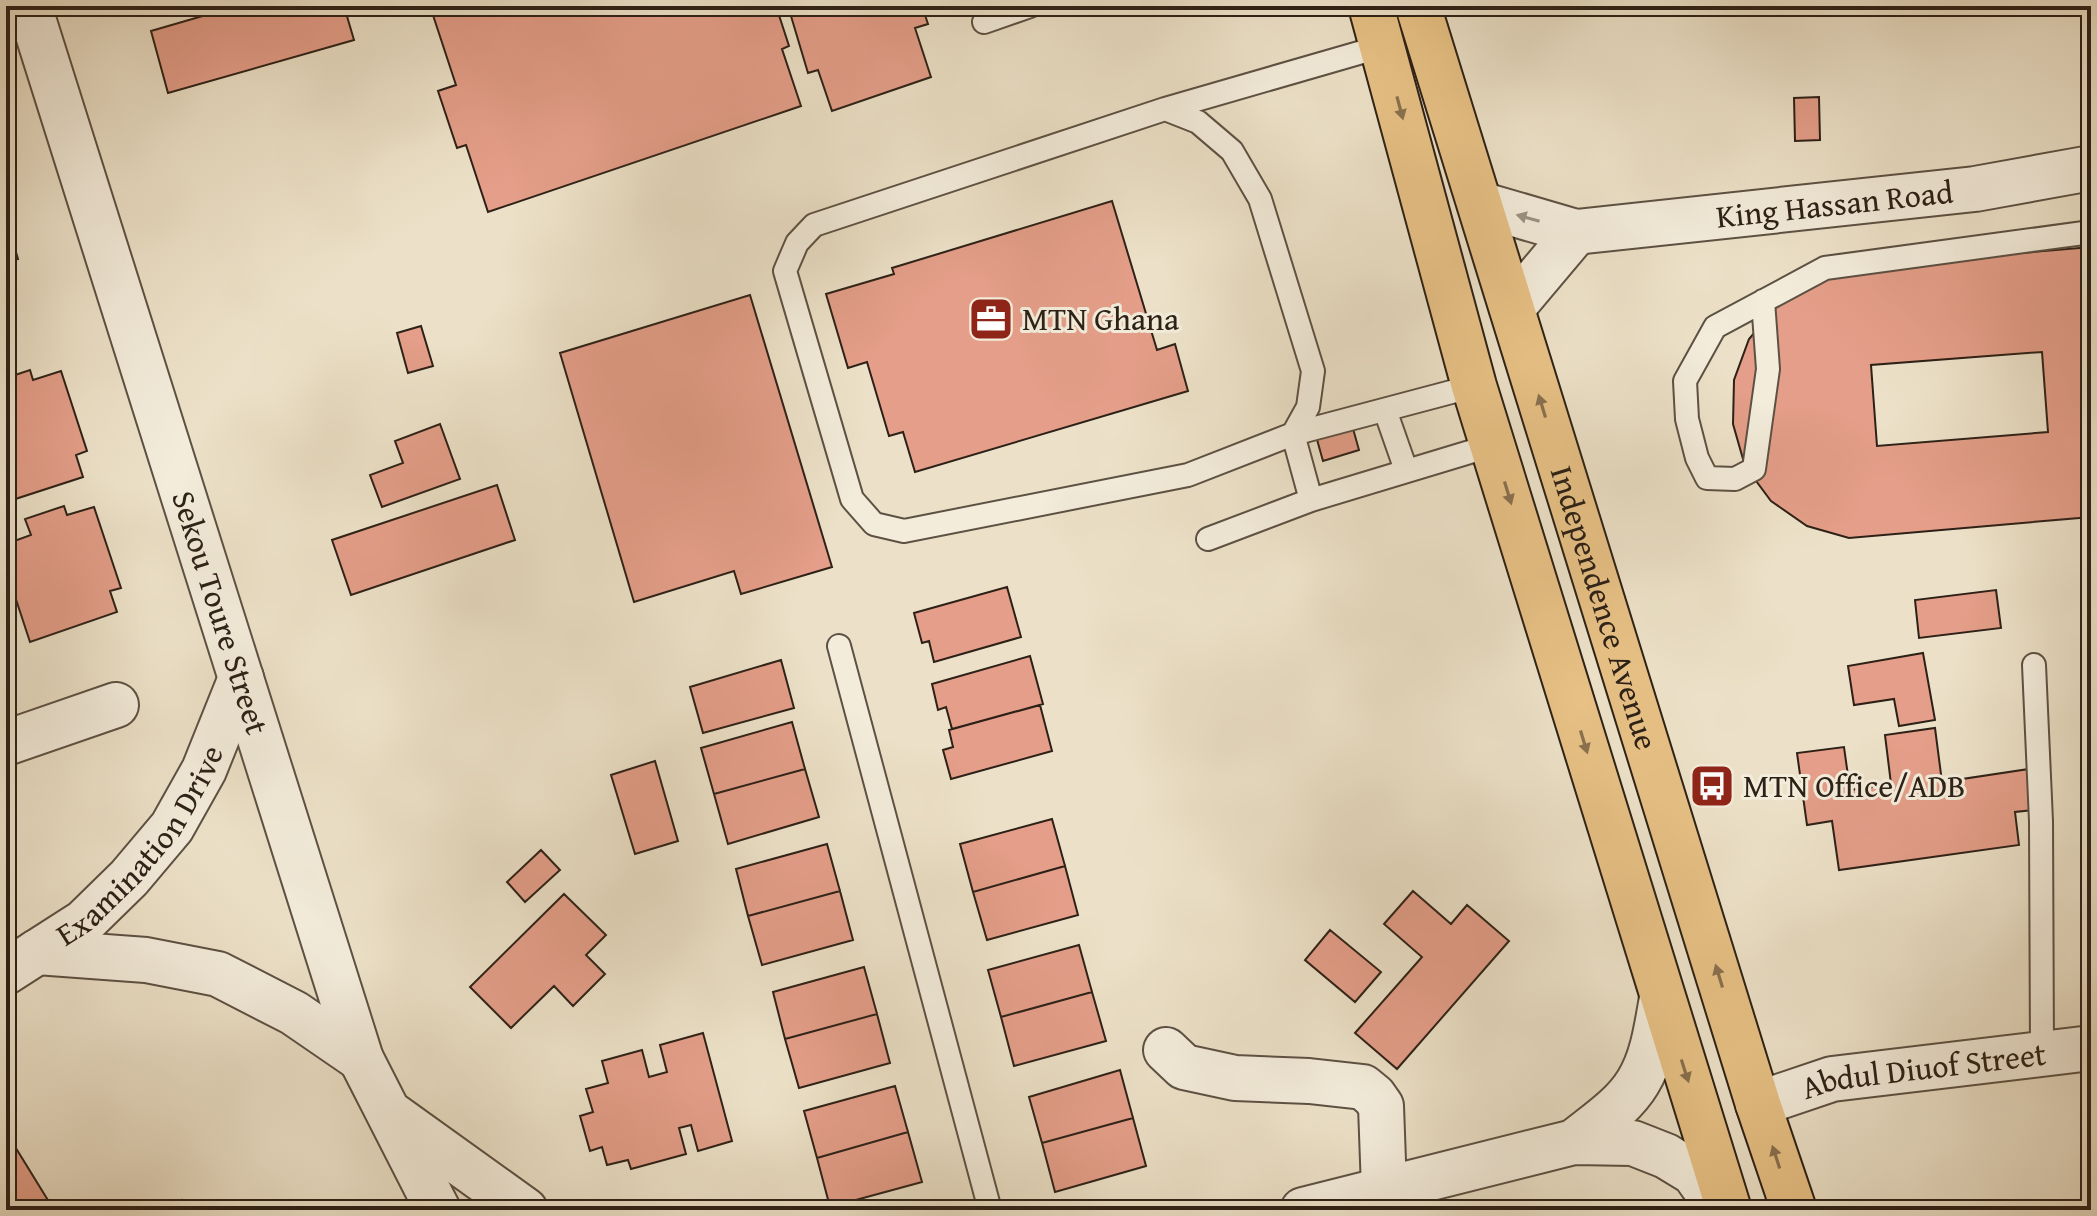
<svg xmlns="http://www.w3.org/2000/svg" width="2097" height="1216" font-family="'Gentium Book Plus',serif">
	<style>
		.building { fill: #e49e89; stroke: #2d2117; stroke-width: 2; fill-rule: evenodd }
		.lines { fill: none; stroke-linecap: round; stroke-linejoin: round }
		.lane-casing { stroke: #5d5143; stroke-width: 26 }
		.street-casing { stroke: #5d5143; stroke-width: 48 }
		.primary-casing { stroke: #2d2117; stroke-width: 48 }
		.lane { stroke: #f3ecdb; stroke-width: 22 }
		.street { stroke: #f3ecdb; stroke-width: 44 }
		.primary { stroke: #e6c084; stroke-width: 44 }
		.oneway { fill: #8a704e }
		.oneway2 { fill: #9a9183 }
		.labels { text-anchor: middle; stroke-width: 6; stroke-linejoin: round; paint-order: stroke }
		.street-label { font-size: 32px; fill: #2d2117; stroke: #f3ecdb }
		.poi-label { font-size: 32px; fill: #2d2117; stroke: #f3ecdb; text-anchor: start }
	</style>
	<rect width="100%" height="100%" fill="#ece1c8"/>
	<filter id="stains"><feTurbulence type="fractalNoise" baseFrequency=".0025" numOctaves="4"/><feColorMatrix values="0 0 0 0 .2 0 0 0 0 .09 0 0 0 0 .02 0 0 0 .5 -.17"/></filter>
	<radialGradient id="worn" r=".72"><stop offset=".6" stop-color="#630" stop-opacity="0"/><stop offset="1" stop-color="#630" stop-opacity=".3"/></radialGradient>
	<path class="building" d="M237,6H344L354,40L168,93L151,31Z
		M430,6H776L789,46L782,49L801,106L488,212L466,145L457,148L438,91L456,85Z
		M788,6H922L928,24L915,28L931,77L832,111L818,70L808,73Z
		M1819,97L1820,140L1795,141L1794,98Z
		M1112,201L1157,350L1175,344L1188,391L915,472L903,432L889,436L867,362L848,368L826,294L894,274L892,268Z
		M6,219L18,259L6,262Z
		M2091,247V517L1849,538L1807,526L1771,501L1745,466L1733,424L1734,380L1749,339L1778,305L1815,282L1857,267ZM2042,352L2048,432L1877,446L1871,365Z
		M750,295L832,567L741,594L734,571L634,602L560,353Z
		M421,326L433,366L408,373L397,333Z
		M30,370L33,380L61,371L87,451L76,455L83,477L6,502V378Z
		M440,424L460,479L382,507L370,475L403,463L395,441Z
		M1352,425L1359,450L1323,461L1316,436Z
		M497,485L515,540L351,595L332,540Z
		M64,506L67,515L94,507L121,588L110,591L117,612L30,642L6,569V544L31,535L25,519Z
		M1007,587L1021,637L934,662L929,641L922,643L914,613Z
		M1996,590L2001,628L1919,638L1915,600Z
		M1923,653L1935,720L1899,726L1894,699L1854,705L1848,666Z
		M1030,656L1043,704L952,729L946,707L938,710L932,684Z
		M781,660L794,708L703,733L690,687Z
		M1040,705L1052,751L951,779L943,750L953,747L949,730Z
		M792,722L805,769L714,794L701,748Z
		M1935,728L1942,782L2029,769L2034,810L2015,812L2019,845L1839,870L1832,821L1807,825L1797,753L1844,747L1850,790L1891,784L1885,735Z
		M655,761L678,841L635,854L611,775Z
		M805,769L819,817L728,844L714,794Z
		M1052,819L1065,866L973,892L960,844Z
		M827,844L840,891L748,916L736,869Z
		M541,850L560,870L525,902L507,882Z
		M1065,866L1078,915L987,940L973,892Z
		M840,891L853,940L762,965L748,916Z
		M1413,891L1451,924L1467,905L1509,941L1397,1069L1355,1033L1422,957L1384,924Z
		M564,894L606,935L586,955L605,974L573,1006L554,986L511,1028L470,987Z
		M1330,930L1381,972L1355,1002L1305,960Z
		M1079,945L1092,992L1001,1017L988,970Z
		M864,967L877,1014L785,1039L773,992Z
		M1092,992L1106,1041L1014,1066L1001,1017Z
		M877,1014L890,1063L799,1088L785,1039Z
		M703,1033L732,1141L698,1151L691,1125L679,1128L686,1154L631,1169L628,1160L607,1165L602,1147L590,1151L580,1116L593,1112L586,1089L608,1083L602,1061L642,1050L649,1077L667,1072L660,1045Z
		M1120,1070L1133,1118L1042,1143L1029,1097Z
		M895,1086L908,1132L817,1158L804,1111Z
		M1133,1118L1146,1166L1055,1192L1042,1143Z
		M908,1132L922,1182L830,1207L817,1158Z
		M14,1145L54,1210H6V1150Z
		M182,1200L188,1210H166Z"/>
	<g class="lines">
		<g class="lane-casing">
			<path id="lane" d="M984,22L1030,6
				M1383,46L1165,109L814,225L797,243L785,271L852,499L874,524L904,531L1188,475L1293,434L1474,386
				M1165,109L1198,122L1232,151L1260,199L1313,371L1308,407L1293,434L1311,500
				M1763,301L1768,369L1754,469L1735,479L1707,478L1697,458L1687,419L1685,381L1715,327L1825,268L2091,232
				M1385,410L1406,470
				M1208,539L1311,500L1493,445
				M839,646L990,1210
				M2034,665L2041,821L2042,1052"/>
		</g>
		<g class="street-casing">
			<g id="street">
				<path id="s1" d="M29,6L361,1059L438,1210"/>
				<path id="s2" d="M1480,204L1576,232L1975,189L2091,168"/>
				<path d="M1512,308L1576,232"/>
				<path d="M6,743L116,705"/>
				<path d="M37,952L146,960L218,974L294,1013L361,1059"/>
				<path id="s3" d="M6,972L84,922L129,878L172,827L204,770L241,678"/>
				<path d="M1166,1050L1184,1067L1235,1078L1309,1081L1363,1087L1374,1096L1381,1106L1384,1189L1388,1210"/>
				<path id="s4" d="M1758,1104L1832,1079L2091,1048"/>
				<path d="M394,1116L525,1210"/>
				<path d="M1574,1142C1596,1124 1623,1107 1638,1082C1653,1058 1657,1026 1662,998"/>
				<path d="M1303,1210L1574,1142L1633,1143L1666,1156L1694,1173L1720,1210"/>
			</g>
		</g>
		<g class="primary-casing">
			<g id="primary">
				<path d="M1371,6L1474,386L1729,1210"/>
				<path id="s5" d="M1418,6L1758,1104L1794,1210"/>
			</g>
		</g>
		<use href="#lane" class="lane"/>
		<use href="#street" class="street"/>
		<use href="#primary" class="primary"/>
	</g>
	<defs><path id="oneway-solid" d="M-6-.8H1V-3.2L6.5 0L1 3.2V.8H-6Z" transform="scale(2)"/></defs>
	<g class="oneway">
		<use href="#oneway-solid" transform="translate(1400 108) rotate(75)"/>
		<use href="#oneway-solid" transform="translate(1542 406) rotate(-107)"/>
		<use href="#oneway-solid" transform="translate(1508 493) rotate(73)"/>
		<use href="#oneway-solid" transform="translate(1584 742) rotate(73)"/>
		<use href="#oneway-solid" transform="translate(1719 976) rotate(-107)"/>
		<use href="#oneway-solid" transform="translate(1685 1071) rotate(72)"/>
		<use href="#oneway-solid" transform="translate(1776 1157) rotate(-108)"/>
	</g>
	<use class="oneway2" href="#oneway-solid" transform="translate(1528 218) rotate(-164)"/>
	<defs>
		<g id="office-square" transform="scale(2.3)"><rect x="-9" y="-9" width="18" height="18" rx="4" fill="#8f2418" stroke="#f3ecdb"/><path d="M-6-3h4V-5.5h4V-3h4V5H-6ZM-1-4.5V-3h2v-1.5ZM-6 0V1H6V0Z" fill="#fff"/></g>
		<g id="bus-square" transform="scale(2.3)"><rect x="-9" y="-9" width="18" height="18" rx="4" fill="#8f2418" stroke="#f3ecdb"/><path d="M-5-6H5V4H4V6H2V4H-2V6H-4V4H-5ZM-3.5-4V0h7V-4ZM-3.5 1.2v1.5H-2V1.2ZM2 1.2v1.5H3.5V1.2Z" fill="#fff"/></g>
	</defs>
	<g fill-rule="evenodd">
		<use href="#office-square" x="991" y="319"/>
		<use href="#bus-square" x="1712" y="786"/>
	</g>
	<g class="labels">
		<g class="street-label">
			<text dy="11" stroke="none"><textPath href="#s2" startOffset="360">King Hassan Road</textPath></text>
			<text dy="11" stroke="none"><textPath href="#s5" startOffset="630">Independence Avenue</textPath></text>
			<text dy="11" stroke="none"><textPath href="#s1" startOffset="636">Sekou Toure Street</textPath></text>
			<text dy="11" stroke="none"><textPath href="#s3" startOffset="188">Examination Drive</textPath></text>
			<text dy="11" stroke="none"><textPath href="#s4" startOffset="170">Abdul Diuof Street</textPath></text>
		</g>
		<g class="poi-label">
			<text x="1022" y="330">MTN Ghana</text>
			<text x="1743" y="797">MTN Office/ADB</text>
		</g>
	</g>
	<rect width="2097" height="1216" fill="none" stroke="#ece1c8" stroke-width="32"/>
	<rect x="8" y="8" width="2081" height="1200" fill="none" stroke="#2d2117" stroke-width="4"/>
	<rect x="16" y="16" width="2065" height="1184" fill="none" stroke="#2d2117" stroke-width="2"/>
	<rect width="100%" height="100%" filter="url(#stains)"/>
	<rect width="100%" height="100%" fill="url(#worn)"/>
</svg>
